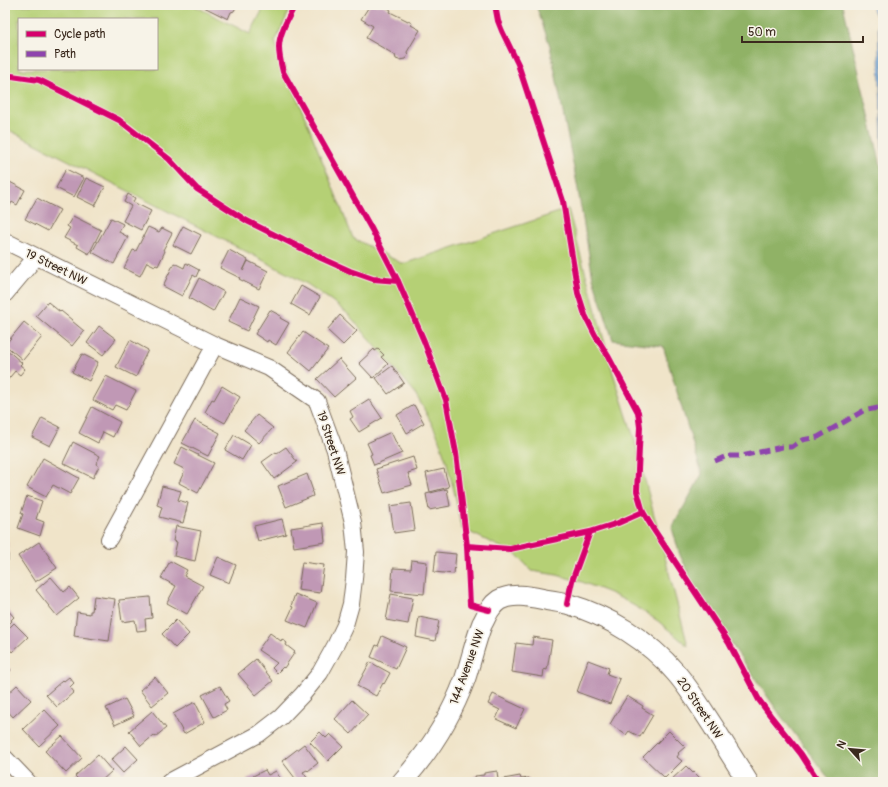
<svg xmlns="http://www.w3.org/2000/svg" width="888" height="787" font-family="Pangolin,sans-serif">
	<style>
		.green { fill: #b5d075; stroke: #787d4a; fill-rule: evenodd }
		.forest { fill: #90b266; stroke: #666e42 }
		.water { fill: #71abe1; stroke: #566a80 }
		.building { fill: #c098b5 }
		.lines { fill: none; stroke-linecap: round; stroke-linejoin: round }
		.minor-casing { stroke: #7a6b5a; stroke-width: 18 }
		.tertiary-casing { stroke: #7a6b5a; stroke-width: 22 }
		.minor { stroke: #fff; stroke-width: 16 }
		.tertiary { stroke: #fff; stroke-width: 20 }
		.quiet { stroke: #8e44ad; stroke-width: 5; stroke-dasharray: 10 5; stroke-linecap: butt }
		.cycleway-casing { stroke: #f7f3e8; stroke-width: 8 }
		.cycleway { stroke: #d6006c; stroke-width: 6 }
		.labels { text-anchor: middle; stroke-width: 3.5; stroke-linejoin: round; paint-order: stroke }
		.street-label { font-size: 12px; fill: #3b2a1e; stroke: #f7f3e8 }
	</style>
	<rect width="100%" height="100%" fill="#f7f3e8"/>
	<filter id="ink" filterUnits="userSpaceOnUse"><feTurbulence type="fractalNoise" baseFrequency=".025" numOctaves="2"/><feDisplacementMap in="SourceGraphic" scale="8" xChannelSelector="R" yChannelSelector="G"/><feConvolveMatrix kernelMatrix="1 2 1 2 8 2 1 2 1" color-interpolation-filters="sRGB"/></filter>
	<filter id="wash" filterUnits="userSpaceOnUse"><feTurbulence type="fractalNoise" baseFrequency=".012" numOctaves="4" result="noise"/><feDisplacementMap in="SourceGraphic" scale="16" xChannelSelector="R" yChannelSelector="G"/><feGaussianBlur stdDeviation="0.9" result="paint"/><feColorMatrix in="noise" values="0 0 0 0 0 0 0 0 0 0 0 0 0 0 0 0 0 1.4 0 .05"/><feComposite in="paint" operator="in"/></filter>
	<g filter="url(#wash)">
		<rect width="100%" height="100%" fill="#f0e4c9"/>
		<path class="green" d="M5,5H193L250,34L265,5H292L275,42L353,238L403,264L568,209L613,373L634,438L688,646L658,621L638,608L624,600L610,593L582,582L557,575L532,571L517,555L461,528L456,499L447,463L437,434L423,407L413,390L348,314L332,301L307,284L251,254L5,128ZM19,19H157V69H19Z"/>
		<path class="forest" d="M536,5H843L883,174V782H832L823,771L781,716L701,600L680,555L672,528L702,474L663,346L613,340L593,278L577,184L550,46Z"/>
		<path class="water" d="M871,5H883V154L882,148L878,20Z"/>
		<g id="blocks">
			<path class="building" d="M200,5H237L234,11L231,12L228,19Z
				M370,5H383L391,10L390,12L412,23L411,25L420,30L407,52L408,55L405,59L399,60L396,59L395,55L366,38L373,26L361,19Z
				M66,169L84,178L74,197L56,188Z
				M86,178L105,187L95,206L77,197Z
				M6,180L25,190L17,205L12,202L8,209L5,208V181Z
				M128,194L135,198L133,202L151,211L141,230L123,221L131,206L124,202Z
				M37,198L60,210L48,231L25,219Z
				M73,216L101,230L89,254L77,247L78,245L64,238L70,228L67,226Z
				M111,218L123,224L119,232L128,237L114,264L92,252Z
				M183,226L201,235L191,254L173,245Z
				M148,227L159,232L162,228L172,233L163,250L165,251L158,266L156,265L155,266L147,262L140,276L124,268L133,250L136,251Z
				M229,250L248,260L243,271L248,261L268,271L259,289L239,279L240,278L220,268Z
				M174,263L184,268L186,263L199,270L196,277L193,275L182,296L163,286Z
				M199,278L224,292L213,312L189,298Z
				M301,286L320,297L310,315L291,304Z
				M240,297L259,306L247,331L228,322Z
				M48,302L60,312L61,311L72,320V321L84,331L72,346L36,316Z
				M270,310L281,316L280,318L289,323L276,345L268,340L267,342L255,334Z
				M340,315L357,331L343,345L327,330Z
				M24,322L42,337L23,360L5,345Z
				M99,326L116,339L103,355L87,343Z
				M303,332L328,349L311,371L288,352Z
				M130,340L148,350L141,364H142L136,377L116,367Z
				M5,348L22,363L20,365L25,369L20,375L15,371L5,383Z
				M374,349L375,351L378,349L384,355L381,357L388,364L373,378L359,363Z
				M82,354L98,362L89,381L72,372Z
				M339,359L356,378L334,397L317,379Z
				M392,366L404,383L388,394L376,378Z
				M106,376L136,391L126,410L115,405L112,410L93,400Z
				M222,386L240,397L225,423L205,412L212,399L214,400Z
				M369,399L382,418L359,432L350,419L353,417L350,411Z
				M414,405L424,423L407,433L397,415Z
				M92,407L120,422L113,437L103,432L98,443L79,433Z
				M257,415L273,428L259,443L244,430Z
				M42,418L60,427L50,446L32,437Z
				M195,420L220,433L208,456L182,443Z
				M391,432L398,447L399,446L402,453L374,465L370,455L372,454L367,443Z
				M234,435L251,445L242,460L225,450Z
				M73,442L100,456L96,464L99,466L93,478L63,463Z
				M182,447L214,463L198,493L179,483L184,472H183L184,469L174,464Z
				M286,447L297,462L274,479L262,462L276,452L277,453Z
				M413,457L417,470L408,473L412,485L384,493L376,469Z
				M43,458L79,478L70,494L53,485L46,497L27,487Z
				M444,469L449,487L430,492L426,473Z
				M307,474L313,491L312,492L313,496L286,507L278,486Z
				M162,486L181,491L178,500L188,503L183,523L159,517L162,507L157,505Z
				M447,489L450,506L429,510L426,494Z
				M27,496L42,501L36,519L44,522L40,536L18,528L23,514L21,513Z
				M411,503L415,530L394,533L390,506Z
				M282,519L286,534L258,541L254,526Z
				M323,523L325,542L294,547L291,528Z
				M176,526L201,531L195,561L174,556L177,542L173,541Z
				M5,542H8V561H5Z
				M39,542L57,568L35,582L18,556Z
				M436,552L456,554L454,574L434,572Z
				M218,557L236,565L229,583L210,575Z
				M412,560L427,562L424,594L391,591L393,568L411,569Z
				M170,561L187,570L184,576L203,586L187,614L167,603L176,586L161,578Z
				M302,562L324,565L320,593L298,590Z
				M51,577L64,592L70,587L79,598L57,616L36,590Z
				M295,594L317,603L307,628L287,620L293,607L291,606Z
				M391,594L413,598L408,624L386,620Z
				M94,596L115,599L109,641L74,636L77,612L90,614V611H92Z
				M150,597L152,618L145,619L146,630L137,631L135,620L122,622L119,600Z
				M5,607L14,617L11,620L12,621L5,628Z
				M419,617L439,621L435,641L416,637Z
				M176,620L189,634L175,648L162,634Z
				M14,623L28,637L12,652L5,644V632Z
				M270,633L281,641L282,639L287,643L286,645L295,652L284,668L283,667L277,673L272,668L277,663L258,650Z
				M382,636L406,647L396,669L371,657L376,645L378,646Z
				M533,637L552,640L547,670L544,669L543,677L512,672L516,643L532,645Z
				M256,659L273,681L256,695L238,674Z
				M588,660L609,668L607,674L620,679L610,704L577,692Z
				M370,662L390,673L384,684L383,683L376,696L357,686Z
				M5,664L11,670L5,676Z
				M69,677L74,683L70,687L74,692L57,707L46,695L63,680L64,681Z
				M155,677L168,693L152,706L140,690Z
				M17,685L31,700L13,717L5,708V704L8,701L5,696Z
				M220,686L229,701L224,704L227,710L214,717L202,695Z
				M493,694L525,709L516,728L496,719L500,710L488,704Z
				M627,696L643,706L642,708L653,715L640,737L629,731L626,735L610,724Z
				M125,699L134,716L115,725L106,708Z
				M352,700L368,715L351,734L335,719Z
				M195,702L205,722L184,734L173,714Z
				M44,709L60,726L39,746L23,729Z
				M152,711L166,728L155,737L154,735L141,746L129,731Z
				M669,731L685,747L678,753L679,754L677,757L682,761L665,778L643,757Z
				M320,732L326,738L330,734L343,746L328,761L310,742Z
				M62,736L82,758L66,773L45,751Z
				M304,744L318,763L308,771L307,770L303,772L308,779L304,782H298L282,761Z
				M126,746L138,759L123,773L111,760Z
				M98,755L112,771L100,782H81L75,776Z
				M686,766L693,773L694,772L704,782H669Z
				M265,770L268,775L276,771L282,782H248L247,779Z
				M497,771L498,780L520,776L521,779L529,778V782H476L475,776L484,775V773Z"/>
		</g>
	</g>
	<g filter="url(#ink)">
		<use href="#blocks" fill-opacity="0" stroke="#7a6b5a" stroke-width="1"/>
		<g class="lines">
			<g class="minor-casing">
				<path id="minor" d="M5,241L215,345L269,368L317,401L335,450L353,522L356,552L354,579L351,604L345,625L335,646L320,673L303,694L281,717L259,734L169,782
					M5,294L36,257
					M109,539L215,345
					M5,758L28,782"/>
			</g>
			<g class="tertiary-casing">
				<path id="tertiary" d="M402,782C429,752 451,717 465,679C471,661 475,642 482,624C485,619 487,613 491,608C493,605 496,602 499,600C514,592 532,597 547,600C554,601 561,602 568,604C609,616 649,641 676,673C690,689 701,708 713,726C724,744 736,763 748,782"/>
			</g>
			<use href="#minor" class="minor"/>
			<use href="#tertiary" class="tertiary"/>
			<path class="quiet" d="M715,461L727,456H742L782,447H792L802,440L818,437L863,411L883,407"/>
			<g class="cycleway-casing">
				<path id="cycleway" d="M295,5C289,17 279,33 279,47C279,56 281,64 283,72L372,230L398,281L424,341L446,400L456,453L467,546L470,605L489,610
					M495,5L498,21L502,31L518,64L563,201L578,293L585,315L595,335L608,356L631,399L638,412L640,427L637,491L643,512L652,527L729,643L759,700L770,715L801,754L819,782
					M5,75L39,80L119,120L169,159L197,189L247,221L321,258L350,271L373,279L398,281
					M467,546L510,549L590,532L618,523L643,512
					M567,604L572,581L590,532"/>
			</g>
			<use href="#cycleway" class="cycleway"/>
		</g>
	</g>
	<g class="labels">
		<g class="street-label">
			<text transform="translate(56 267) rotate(26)" y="4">19 Street NW</text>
			<text transform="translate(331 443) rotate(72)" y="4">19 Street NW</text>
			<text transform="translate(467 667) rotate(-70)" y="4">144 Avenue NW</text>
			<text transform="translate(700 708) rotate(56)" y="4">20 Street NW</text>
		</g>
	</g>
	<rect width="888" height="787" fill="none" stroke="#f7f3e8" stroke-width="20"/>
	<rect x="18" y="18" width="140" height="52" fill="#f7f3e8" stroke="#aca397"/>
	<rect x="26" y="31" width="20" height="6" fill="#d6006c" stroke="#aca397"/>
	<text x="54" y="38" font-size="12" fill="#3b2a1e">Cycle path</text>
	<rect x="26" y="51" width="20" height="6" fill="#8e44ad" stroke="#aca397"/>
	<text x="54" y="58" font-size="12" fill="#3b2a1e">Path</text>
	<g transform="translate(850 749) rotate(297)" stroke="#f7f3e8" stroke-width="3" paint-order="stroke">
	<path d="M0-3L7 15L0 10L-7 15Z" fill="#3b2a1e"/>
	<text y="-6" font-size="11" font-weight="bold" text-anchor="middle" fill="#3b2a1e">N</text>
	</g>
	<path d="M742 36v6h121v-6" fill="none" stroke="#3b2a1e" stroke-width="2"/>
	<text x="748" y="36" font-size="12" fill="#3b2a1e" stroke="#f7f3e8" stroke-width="3" paint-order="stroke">50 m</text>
</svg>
